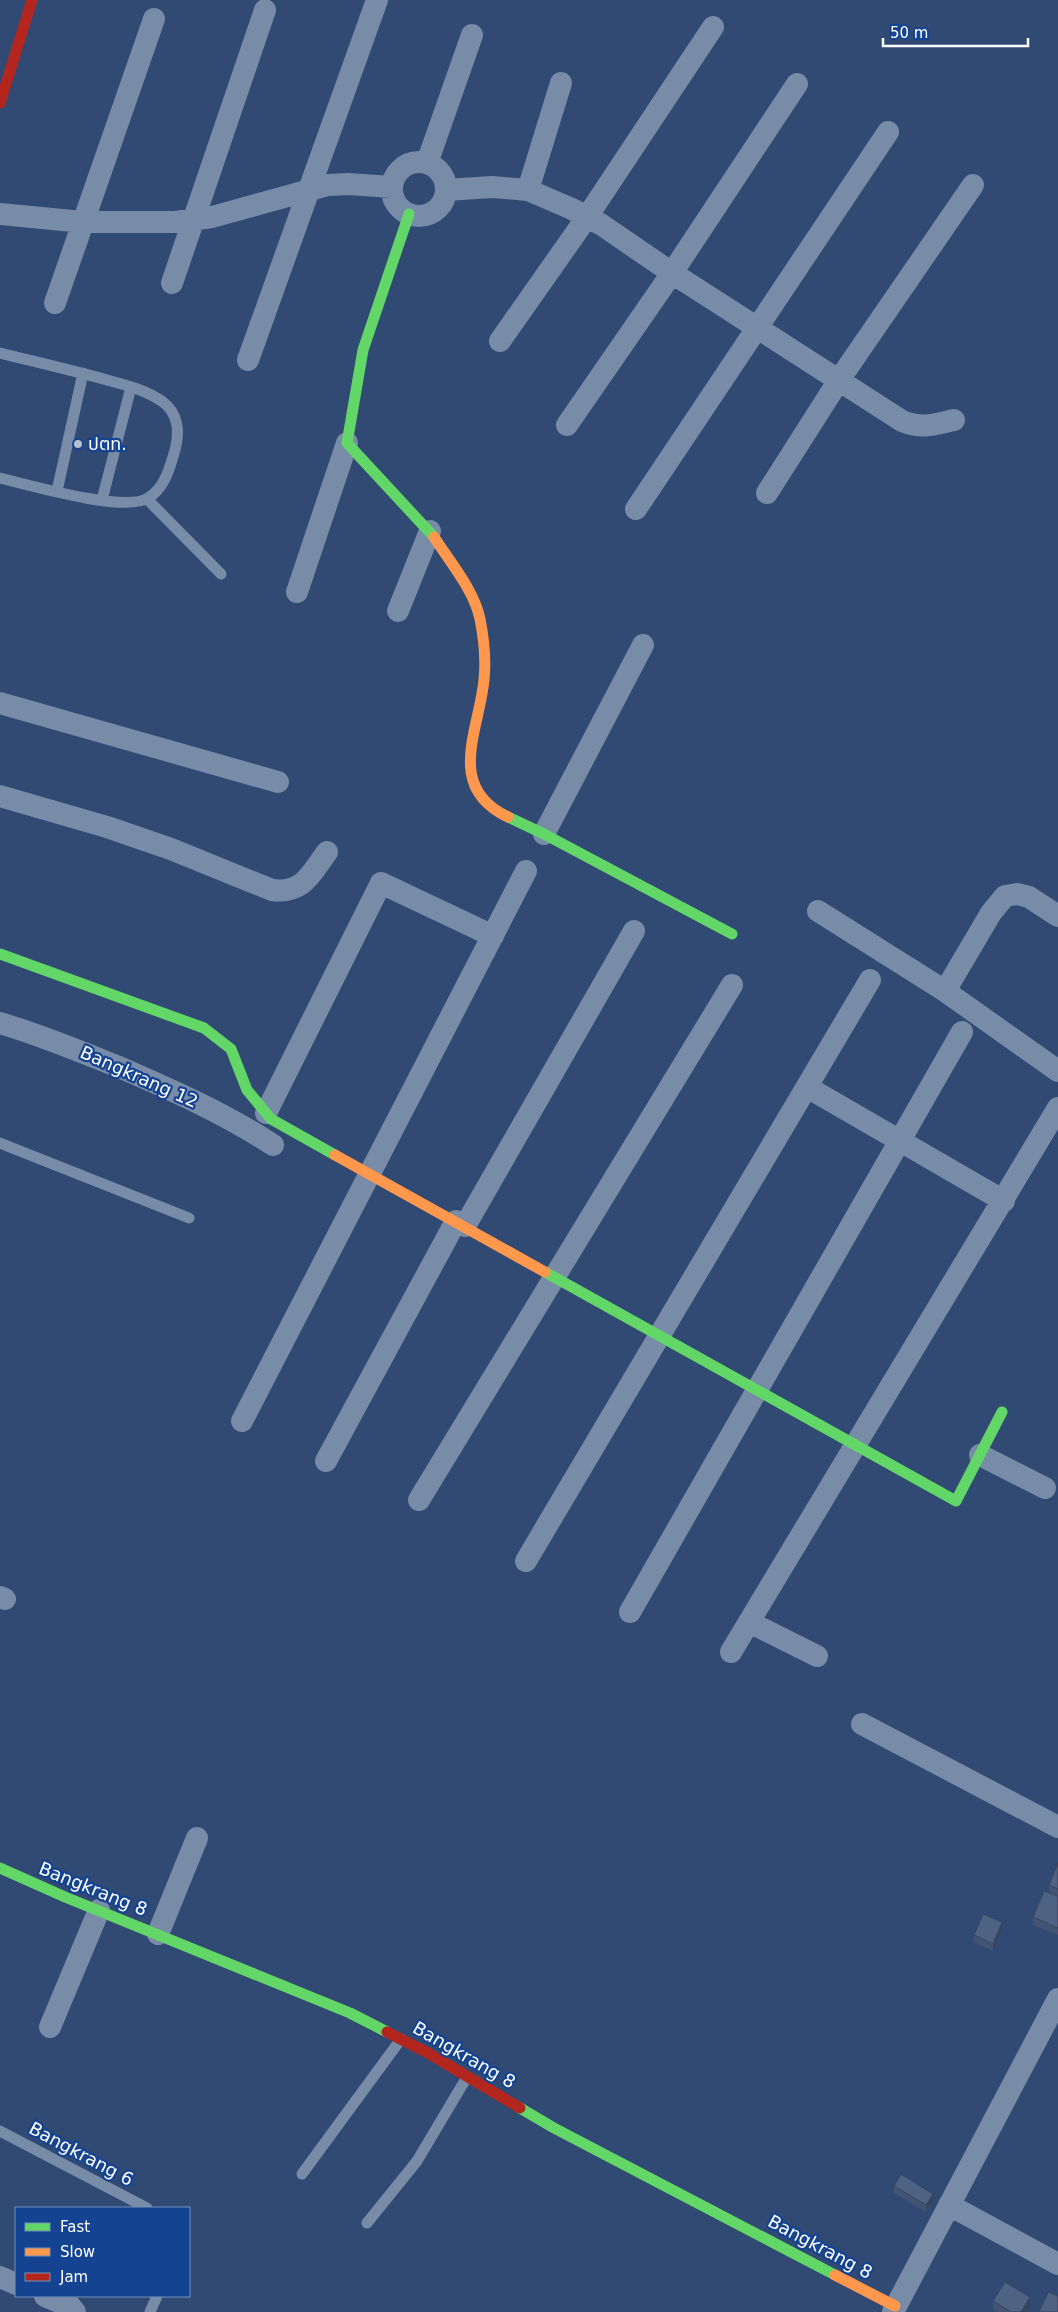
<svg xmlns="http://www.w3.org/2000/svg" width="1058" height="2312" font-family="'DejaVu Sans','Noto Sans Thai',sans-serif">
	<style>
		.lines { fill: none; stroke-linecap: round; stroke-linejoin: round }
		.lane { stroke: #788ba7; stroke-width: 11 }
		.street { stroke: #788ba7; stroke-width: 22 }
		.fast { stroke: #63d668; stroke-width: 11 }
		.slow { stroke: #ff974d; stroke-width: 11 }
		.jam { stroke: #b3261e; stroke-width: 11 }
		.wall { fill: #435472 }
		.shaded-wall { fill: #37455c }
		.building { fill: #4e6284; stroke: #37455c }
		.poi-dot { fill: #b7c0ce; stroke: #144491; stroke-width: 2 }
		.labels { text-anchor: middle; stroke-width: 4.5; stroke-linejoin: round; paint-order: stroke }
		.poi-label { font-size: 18px; fill: #fff; stroke: #144491; text-anchor: start }
		.street-label { font-size: 18px; fill: #fff; stroke: #144491 }
	</style>
	<rect width="100%" height="100%" fill="#314a74"/>
	<g class="lines">
		<path class="lane" d="M0,353C36,362 71,370 107,380C126,385 146,390 163,402C178,413 180,432 175,450C170,467 165,488 148,498C125,513 29,485 0,478
			M57,491L83,373
			M147,499L221,574
			M102,500L131,387
			M0,1143L189,1218
			M0,2131L147,2208
			M302,2174L401,2039
			M367,2223L417,2161L467,2077
			M150,2312L157,2296"/>
		<path class="street" d="M392 189a27 27 0 1 1 54 0a27 27 0 1 1-54 0Z
			M427,163L472,35
			M446,190L492,187L528,190L572,209L602,225L672,273L902,421C922,429 933,425 954,420
			M528,190L561,83
			M0,214L83,222H175L212,217L328,185L348,184L392,187
			M172,283L265,10
			M55,303L154,19
			M500,341L587,217L713,27
			M248,360L377,0
			M567,425L672,273L797,84
			M767,493L839,380L973,185
			M636,509L888,132
			M297,592L347,443
			M398,611L430,531
			M0,703L278,782
			M0,796L107,827L171,849L272,890C303,894 311,874 327,852
			M544,834L643,645
			M818,911L945,991L991,913L1005,896L1017,894L1029,897L1058,916
			M945,991L1058,1071
			M0,1023C41,1035 79,1051 119,1067C172,1090 224,1113 273,1145
			M807,1087L1004,1201
			M266,1113L381,883L493,936
			M465,1226L634,931
			M242,1421L526,871
			M980,1455L1045,1488
			M326,1461L456,1221
			M419,1500L732,985
			M526,1561L870,980
			M0,1597L5,1599
			M630,1612L962,1032
			M749,1622L817,1656
			M731,1652L1058,1108
			M862,1724L1058,1827
			M158,1934L197,1838
			M50,2027L99,1910
			M949,2205L1058,2264
			M0,2277L16,2284
			M45,2296L71,2307L75,2312
			M893,2312L1058,1999"/>
		<path class="fast" d="M409,214L363,350L347,443L434,537
			M508,817L544,834L732,934
			M0,954L204,1028L231,1049L247,1090L271,1119L335,1155
			M545,1272L956,1501L1002,1412
			M0,1868L65,1897L350,2013L387,2032
			M520,2108L554,2128L835,2275"/>
		<path class="slow" d="M434,537C450,562 474,590 480,619C484,639 486,660 484,680C479,731 445,787 508,817
			M335,1155L545,1272
			M835,2275L895,2306"/>
		<path class="jam" d="M0,103L32,0
			M387,2032L428,2053L520,2108"/>
	</g>
	<path class="wall" d="M1058,1863V1935L1033,1925V1917L1049,1893V1885Z
		M1002,1929L993,1951L974,1942V1935Z
		M894,2186L933,2201L926,2212L894,2193Z
		M993,2301L1030,2304L1026,2312H999L993,2309Z"/>
	<path class="shaded-wall" d="M1002,1922V1929L993,1951V1944Z
		M933,2194V2201L926,2212V2205Z
		M1030,2297V2304L1026,2312H1021Z"/>
	<path class="building" d="M1058,1863V1889L1049,1885Z
		M1044,1891L1058,1896V1928L1033,1917Z
		M983,1914L1002,1922L993,1944L974,1935Z
		M901,2174L933,2194L926,2205L894,2186Z
		M1005,2282L1030,2297L1021,2312H1011L993,2301Z
		M1048,2292L1058,2296V2312H1039Z"/>
	<circle class="poi-dot" cx="78" cy="444" r="5"/>
	<g class="labels">
		<g class="poi-label">
			<text x="88" y="450">ปตท.</text>
		</g>
		<g class="street-label">
			<text transform="translate(139 1077) rotate(24)" y="6">Bangkrang 12</text>
			<text transform="translate(93 1889) rotate(22)" y="6">Bangkrang 8</text>
			<text transform="translate(464 2055) rotate(30)" y="6">Bangkrang 8</text>
			<text transform="translate(81 2154) rotate(28)" y="6">Bangkrang 6</text>
			<text transform="translate(820 2247) rotate(28)" y="6">Bangkrang 8</text>
		</g>
	</g>
	<rect x="15" y="2207" width="175" height="90" fill="#144491" stroke="#728fbd"/>
	<rect x="25" y="2223" width="25" height="8" fill="#63d668" stroke="#728fbd"/>
	<text x="60" y="2232" font-size="15" fill="#ffffff">Fast</text>
	<rect x="25" y="2248" width="25" height="8" fill="#ff974d" stroke="#728fbd"/>
	<text x="60" y="2257" font-size="15" fill="#ffffff">Slow</text>
	<rect x="25" y="2273" width="25" height="8" fill="#b3261e" stroke="#728fbd"/>
	<text x="60" y="2282" font-size="15" fill="#ffffff">Jam</text>
	<path d="M883 38v8h145v-8" fill="none" stroke="#ffffff" stroke-width="2.5"/>
	<text x="890" y="38" font-size="15" fill="#ffffff" stroke="#144491" stroke-width="4" paint-order="stroke">50 m</text>
</svg>
